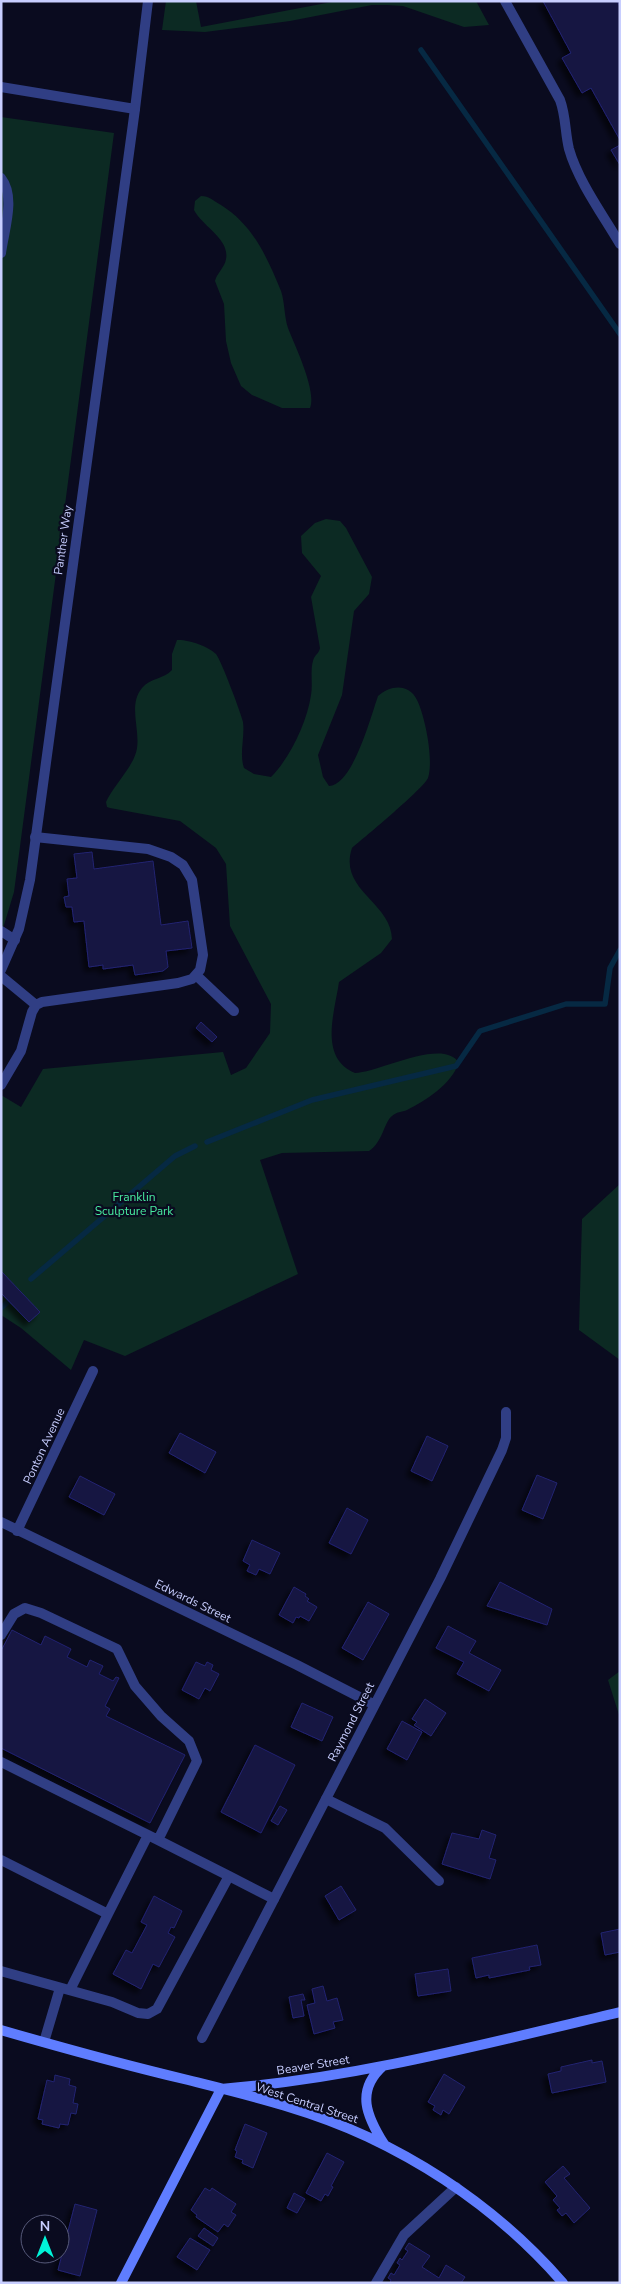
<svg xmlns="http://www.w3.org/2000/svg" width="621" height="2284" font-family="'Nunito Sans',sans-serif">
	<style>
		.green { fill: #0c2a23 }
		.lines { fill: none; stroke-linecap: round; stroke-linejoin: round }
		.stream { stroke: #062943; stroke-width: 5.5 }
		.building { fill: #141442; stroke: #232471; filter: url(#shadow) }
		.lane { stroke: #303e84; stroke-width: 10 }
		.street { stroke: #303e84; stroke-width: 10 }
		.secondary { stroke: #5f7dff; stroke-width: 10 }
		.labels { text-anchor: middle; stroke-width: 4.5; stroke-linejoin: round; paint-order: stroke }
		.street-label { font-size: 12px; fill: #c8ceff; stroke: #0a0b1f }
		.park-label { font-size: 12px; fill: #48eba0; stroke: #0a0b1f }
	</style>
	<defs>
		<filter id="shadow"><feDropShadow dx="-4.5" dy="4.5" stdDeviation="2.5" flood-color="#0009"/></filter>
	</defs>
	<rect width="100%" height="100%" fill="#0a0b1f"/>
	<path class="green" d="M166,1H196L201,27L337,1H476L489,25L464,27L403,6L387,5H372L290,21L205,32L162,30Z
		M1,117L114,133L14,892L1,935Z
		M201,196C209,196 214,201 221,205C253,225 267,257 281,291C285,303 284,316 288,328C295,346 317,391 310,408H282L252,395L241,386L231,363L226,341L224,304L215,281C217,273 225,267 226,259C230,239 202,226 194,210L195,201Z
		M326,519L340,521L346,528L372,577L369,594L354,611L342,695L318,755L323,777L329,786C353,785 371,716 378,696C390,685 409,683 417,700C425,716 434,760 428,778C424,788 365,837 352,848C338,890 391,902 392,939L381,953L339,982C335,1011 318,1058 355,1073C378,1073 443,1037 459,1063C450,1085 427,1100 407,1110C402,1112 396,1112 392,1116C384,1122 383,1142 369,1151L282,1153L260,1160L298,1274L125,1356L84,1340L71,1370L21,1328L1,1315V1095L21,1107L43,1069L223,1052L231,1075L246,1068L270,1033L271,1004L230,926L226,864L216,848L180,821L110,808L107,807L106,802C113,786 135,765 137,748C140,728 128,705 142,688C150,678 164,679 172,670V654L177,640C187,639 208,646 216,654C221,660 241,713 243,722C245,737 239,754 244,768L254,774L271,777C290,758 307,722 311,695C313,684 310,671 313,661C314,655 319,654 320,648L311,597L321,576L302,553L301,536L315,523Z
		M620,1184V1360L579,1330L582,1219Z
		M620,1671V1718L608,1680Z"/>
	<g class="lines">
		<path class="stream" d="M421,50L620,334
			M207,1142L312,1100L456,1066L480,1031L566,1004H605L610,968L620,950
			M31,1279L175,1156L195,1146
			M1,1308L8,1302"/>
	</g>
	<path class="building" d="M543,1H617L620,7V140L591,88L582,93L562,58L571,53Z
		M620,145V165L611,150Z
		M92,852L94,869L153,861L161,925L188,921L192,948L166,951L168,967L163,971L135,975L133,965L103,969V965L89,967L84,921L74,922L72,907H66L64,897L69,896L67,879L77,878L74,854Z
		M201,1022L217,1037L212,1042L196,1028Z
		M1,1271L40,1312L29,1322L1,1293Z
		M180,1433L216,1452L205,1473L169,1453Z
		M427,1436L448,1446L432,1481L411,1471Z
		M537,1475L557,1483L543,1519L522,1510Z
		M80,1476L115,1494L104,1515L69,1497Z
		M347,1508L368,1520L351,1554L329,1543Z
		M252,1540L280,1553L270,1574L259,1569L256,1575L247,1571L250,1565L243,1561Z
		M500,1582L552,1609L547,1625L487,1606Z
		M294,1587L306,1594L305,1596L309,1599L307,1601L317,1607L309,1621L300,1616L299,1618L296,1617L293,1623L279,1615Z
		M368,1602L389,1614L363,1660L342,1648Z
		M448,1626L476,1641L469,1653L501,1670L489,1691L457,1674L464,1662L436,1648Z
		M12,1630L41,1645L45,1636L71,1649L67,1657L87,1667L90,1660L103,1666L99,1674L113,1681L116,1677L119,1678L105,1706L110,1709L106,1716L185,1755L150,1823L1,1748V1651Z
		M196,1662L205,1666L207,1662L213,1665L211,1670L219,1674L210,1691L205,1688L199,1699L182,1690Z
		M425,1699L446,1713L431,1736L414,1725L417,1722L412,1719Z
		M302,1703L333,1717L322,1741L291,1727Z
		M402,1721L422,1732L407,1760L387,1749Z
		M255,1745L295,1765L261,1833L221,1812Z
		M280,1806L287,1810L278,1825L271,1821Z
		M482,1830L496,1835L489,1858L496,1860L490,1879L442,1864L452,1833L479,1839Z
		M341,1886L356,1910L339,1920L325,1896Z
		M154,1896L182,1911L174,1928L171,1927L168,1933L175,1937L159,1967L153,1964L141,1989L113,1974L126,1950L132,1953L147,1925L141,1922Z
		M620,1929V1952L605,1955L601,1933Z
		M537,1945L541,1965L529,1967L530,1970L489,1978V1975L476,1978L472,1958Z
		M448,1969L451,1991L418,1996L415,1974Z
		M323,1986L327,2001L337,1998L343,2020L333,2022L335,2028L314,2034L307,2005L315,2003L312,1989Z
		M303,1994L305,2000H301L304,2016L293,2018L289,1997Z
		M592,2060V2063L602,2061L606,2082L552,2093L548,2074L561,2071V2067Z
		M444,2074L465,2087L449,2114L443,2110L441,2115L433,2110L435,2106L428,2102Z
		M55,2075L70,2079L69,2085L76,2087L73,2103L78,2104L76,2114L71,2113L68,2125L60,2124L59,2128L42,2124L43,2120L38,2119L47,2080L54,2082Z
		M245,2124L267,2133L253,2168L242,2163L243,2160L235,2157L237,2151L235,2150Z
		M327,2153L344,2162L331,2186L333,2187L328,2196L325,2194L321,2201L306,2193Z
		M563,2166L570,2174L564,2178L590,2208L574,2223L566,2213L562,2216L557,2210L560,2208L553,2200L557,2196L545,2182Z
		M205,2188L210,2191L212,2188L236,2204L231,2212L236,2215L228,2227L224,2224L218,2232L196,2217L197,2215L191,2210Z
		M294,2193L305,2199L297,2213L287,2208Z
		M75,2204L97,2210L80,2276L58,2270Z
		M204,2228L218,2238L213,2246L198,2236Z
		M190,2238L210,2250L197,2270L177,2257Z
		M409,2243L430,2256L422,2267L439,2278L446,2265L465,2277L461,2283H390L391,2280L388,2278L391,2273L394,2275L400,2265L397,2263L400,2258L402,2260L408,2251L405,2249Z"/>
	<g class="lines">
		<path class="lane" d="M505,1L560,100C566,116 565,133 569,149C578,181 603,215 620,244
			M1,87L135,109L148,1
			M1,178C16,197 4,230 1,253
			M35,837L148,849L171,857L183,865L192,880L203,955L200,970L192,979L178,983L42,1002L36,1005
			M1,931L15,940
			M196,975L234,1011
			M1,976L36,1005L32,1012L21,1051L1,1085
			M1,1635L14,1614L25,1608L41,1613L117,1649L135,1686L161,1716L189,1741L197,1761L158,1840L229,1876L157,2009L148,2014L138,2013L112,2002L1,1971
			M1,1762L158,1840
			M326,1799L385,1828L439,1881
			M1,1860L108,1914L70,1990
			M229,1876L274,1899
			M108,1914L148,1835
			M44,2042L60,1988
			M376,2283L404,2235L456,2187"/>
		<path class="street" d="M1,970L19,929L30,880L135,109
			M1,1522L297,1665L373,1704
			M17,1531L93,1371
			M202,2038L440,1579L502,1450L506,1438V1412"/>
		<path class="secondary" d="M1,2030C63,2048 125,2065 188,2080C248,2095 311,2110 368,2137C442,2172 509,2221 563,2283
			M383,2066C355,2091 367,2117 384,2144
			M121,2283L221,2089C357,2078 488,2043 620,2012"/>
	</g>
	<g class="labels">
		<g class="street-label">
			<text transform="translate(63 540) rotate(-82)" y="4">Panther Way</text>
			<text transform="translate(44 1446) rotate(-65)" y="4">Ponton Avenue</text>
			<text transform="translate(193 1601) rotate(26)" y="4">Edwards Street</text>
			<text transform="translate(351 1722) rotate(-63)" y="4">Raymond Street</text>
			<text transform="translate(313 2065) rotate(-9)" y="4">Beaver Street</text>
			<text transform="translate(307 2103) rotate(18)" y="4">West Central Street</text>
		</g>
		<g class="park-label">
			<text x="134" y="1201">Franklin<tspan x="134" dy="14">Sculpture Park</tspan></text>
		</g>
	</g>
	<rect width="621" height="2284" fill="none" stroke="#c8ceff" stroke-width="5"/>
	<g transform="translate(45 2239)"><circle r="24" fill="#0a0b1f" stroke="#565979"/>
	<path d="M0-4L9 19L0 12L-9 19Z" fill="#00f3d8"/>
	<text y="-8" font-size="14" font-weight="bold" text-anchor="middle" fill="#c8ceff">N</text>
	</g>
</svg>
